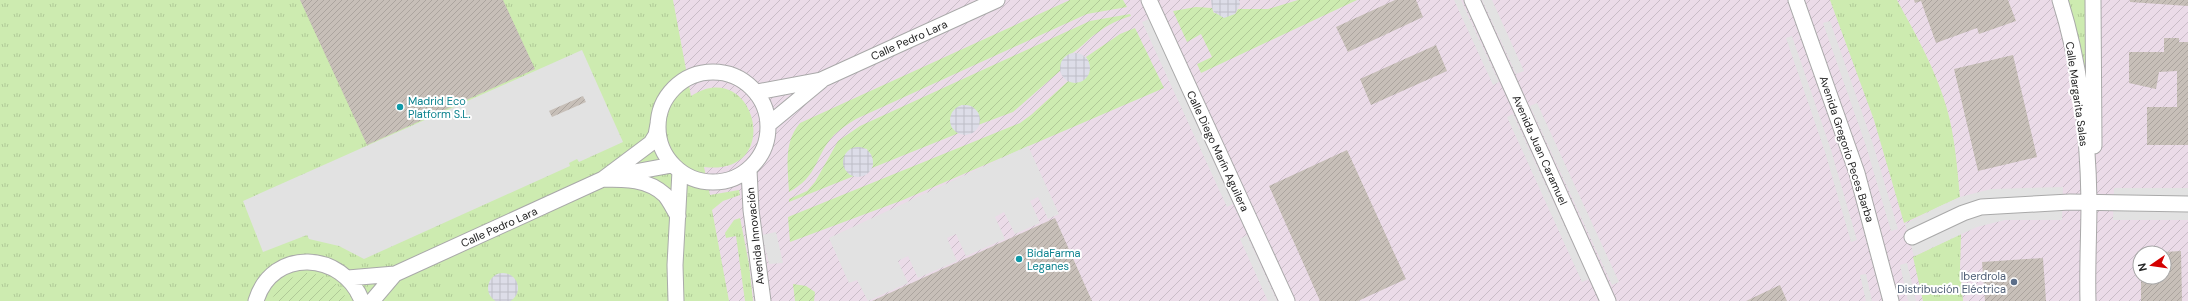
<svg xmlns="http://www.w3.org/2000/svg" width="2188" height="301" font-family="'DM Sans',sans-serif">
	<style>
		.industrial { fill: url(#industrial-furrows); fill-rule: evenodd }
		.grass { fill: url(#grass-tufts) }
		.garden { fill: url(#garden-furrows) }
		.parking { fill: #e2e2e2 }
		.plaza { fill: url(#plaza-grid) }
		.building { fill: url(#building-hatch) }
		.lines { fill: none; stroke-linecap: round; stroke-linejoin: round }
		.minor-casing { stroke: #a9a9a9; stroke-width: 17 }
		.minor { stroke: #fff; stroke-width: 15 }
		.culture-dot { fill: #0f9aa8; stroke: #fff; stroke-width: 1.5 }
		.service-dot { fill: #5c6f8a; stroke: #fff; stroke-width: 1.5 }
		.labels { text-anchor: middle; stroke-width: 4; stroke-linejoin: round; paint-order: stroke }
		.street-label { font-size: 11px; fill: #222; stroke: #fff }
		.culture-label { font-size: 11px; fill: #0d838f; stroke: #fff; text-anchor: start }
		.service-label { font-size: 11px; fill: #4e5e75; stroke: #fff; text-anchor: end }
	</style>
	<defs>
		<pattern id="industrial-furrows" width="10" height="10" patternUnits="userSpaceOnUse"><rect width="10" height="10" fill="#ebdbe8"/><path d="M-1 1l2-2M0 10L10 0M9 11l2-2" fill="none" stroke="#c9bcc7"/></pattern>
		<pattern id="grass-tufts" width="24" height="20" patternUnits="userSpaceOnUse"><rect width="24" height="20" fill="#cdebb0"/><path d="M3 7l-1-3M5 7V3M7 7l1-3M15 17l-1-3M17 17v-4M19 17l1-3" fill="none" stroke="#b0c997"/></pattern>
		<pattern id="garden-furrows" width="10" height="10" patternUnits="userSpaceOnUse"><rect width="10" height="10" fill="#cdebb0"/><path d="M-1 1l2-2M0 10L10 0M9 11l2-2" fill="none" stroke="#b0c997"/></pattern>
		<pattern id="plaza-grid" width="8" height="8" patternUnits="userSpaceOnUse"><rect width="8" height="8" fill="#dddde8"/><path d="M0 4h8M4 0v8" fill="none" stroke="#bdbdc7"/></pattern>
		<pattern id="building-hatch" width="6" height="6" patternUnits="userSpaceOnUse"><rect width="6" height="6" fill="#c7bfb8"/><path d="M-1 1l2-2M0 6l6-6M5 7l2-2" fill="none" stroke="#aba49e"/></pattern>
	</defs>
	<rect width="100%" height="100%" fill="#f2efe9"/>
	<path class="industrial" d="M0,0H2188V301H38ZM2140,253H2164V277H2140Z"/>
	<path class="grass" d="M0,0H673L691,96C755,55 786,177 704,167L710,195L739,190L740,195L723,201L712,210L729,301H0Z
		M1830,0H1897C1916,35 1936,70 1947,109C1955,137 1957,167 1960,197L1904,223L1874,120Z
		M2068,0H2086L2087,76L2086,86Z
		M740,218L749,264L753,301H745L736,236L726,238L725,233L734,220Z
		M1961,234L1960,268L1963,301H1923L1913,257Z"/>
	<path class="garden" d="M1070,0H1123L1127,7L1087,14L856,119C848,124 840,129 834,135C814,157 819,176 789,192C788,168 783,143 800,123Z
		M1298,0H1357L1201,73L1197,64L1212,57L1201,34L1187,42L1173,11L1196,7L1212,8L1214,13L1235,14L1238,9H1268Z
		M1130,14L1131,16C1118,20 1107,25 1097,33C1090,37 1076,53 1070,54L1060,68L1061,70L1013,112L978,125L979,122L972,107L961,105L957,132L959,133L872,168L873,165L867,149L856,147L849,174L854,176L789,202V199L807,191L815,182L838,141L860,126L1090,21Z
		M1135,28L1164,88L903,200L790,242L788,217L1020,123L1031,115L1089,62L1086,57L1120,34Z
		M303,273C322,273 341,281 347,301H272C276,285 289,278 303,273Z
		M793,284L806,286L815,292L814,301H795Z"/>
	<path class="parking" d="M1454,0H1461L1499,82L1493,85Z
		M1482,0H1492L1524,71L1516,74Z
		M1149,19L1233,204L1227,207L1142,22Z
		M1830,21L1873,144L1898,229L1891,231L1866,146L1823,23Z
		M1792,36L1831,150L1857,240L1851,242L1825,152L1786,38Z
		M582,50L623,142L579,162L577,159L569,163L570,166L364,259L339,246L309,239L307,235L263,252L243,201Z
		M1537,103L1619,282L1612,285L1530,106Z
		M1513,114L1589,279L1582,282L1507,117Z
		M1028,146L1059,214L1048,219L1038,197L1030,201L1040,223L1015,234L1004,212L995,217L1005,239L966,256L956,234L947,238L957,261L918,278L908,256L898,261L908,283L868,301L857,280L849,283L829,238Z
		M2063,187L2062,220H2005L1977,227L1914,256L1905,224L1938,207L1960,197L1991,189Z
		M2114,188H2188V220H2113Z
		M776,232L783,263L769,264L762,235Z
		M1247,235L1277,301H1268L1240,239Z
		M1907,263L1916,301H1908L1900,265Z
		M1866,274L1872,301H1866L1860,275Z"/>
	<path class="plaza" d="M1211,0H1239L1240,4L1235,14L1224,18L1214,12L1212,8Z
		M1060 68a15 15 0 1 1 30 0a15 15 0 1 1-30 0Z
		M950 120a15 15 0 1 1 30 0a15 15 0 1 1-30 0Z
		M843 162a15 15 0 1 1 30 0a15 15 0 1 1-30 0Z
		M488 288a15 15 0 1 1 30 0a15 15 0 1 1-30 0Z"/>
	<path class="building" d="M300,0H503L535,69L367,145Z
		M1395,0H1416L1423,17L1348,52L1336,27Z
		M1914,0H2008L2016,21L1979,34L1977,28L1936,43L1921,1L1915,3Z
		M2130,0H2188V6L2130,2Z
		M2164,38H2179V42H2188V145H2147V107H2177V71L2159,72L2156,89L2129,83V52H2164Z
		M1436,45L1447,71L1371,105L1360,79Z
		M2013,55L2037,157L1978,171L1954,69Z
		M583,96L586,102L552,117L549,111Z
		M1347,150L1406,279L1358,301H1320L1269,186Z
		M1055,218L1092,301H872Z
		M2181,251L2182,301H2141V277H2164V252Z
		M2043,258L2046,301H1985L1982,262Z
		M1780,285L1787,301H1746Z"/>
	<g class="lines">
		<g class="minor-casing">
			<path id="minor" d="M1149,0L1287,301
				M1472,0L1608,301
				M1796,0L1857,173L1891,301
				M2060,0C2080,63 2088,135 2089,201C2089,234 2087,268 2088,301
				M2093,0L2094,146
				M658 127a55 55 0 1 1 110 0a55 55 0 1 1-110 0Z
				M757,92L821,80L997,0
				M769,124L821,81
				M749,170L751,210L763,301
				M618,175L672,165
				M603,179C625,179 648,179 665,195C670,201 674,210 678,216
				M1912,237L1963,213L1981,207L2070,202L2188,204
				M348,278L395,274L603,179L651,143L656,135L658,124
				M256,301C272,247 343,251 362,301
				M372,301L395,274
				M676,301L675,265L680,171"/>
		</g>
		<use href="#minor" class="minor"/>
	</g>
	<g class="culture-dot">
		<circle cx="400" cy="107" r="4"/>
		<circle cx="1019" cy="259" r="4"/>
	</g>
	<circle class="service-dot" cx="2014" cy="282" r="4"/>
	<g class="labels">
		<g class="street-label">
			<text transform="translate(909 40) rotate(-24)" y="4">Calle Pedro Lara</text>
			<text transform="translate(2077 94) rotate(82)" y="4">Calle Margarita Salas</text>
			<text transform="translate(1847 149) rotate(72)" y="4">Avenida Gregorio Peces Barba</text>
			<text transform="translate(1540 150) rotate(66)" y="4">Avenida Juan Caramuel</text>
			<text transform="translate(1218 151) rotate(65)" y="4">Calle Diego Marín Aguilera</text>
			<text transform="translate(499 227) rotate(-24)" y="4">Calle Pedro Lara</text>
			<text transform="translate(755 236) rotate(-96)" y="4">Avenida Innovación</text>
		</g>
		<g class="culture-label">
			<text x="408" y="105">Madrid Eco<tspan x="408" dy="13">Platform S.L.</tspan></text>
			<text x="1027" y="257">BidaFarma<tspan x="1027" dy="13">Leganes</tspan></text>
		</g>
		<g class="service-label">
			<text x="2006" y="280">Iberdrola<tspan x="2006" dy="13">Distribución Eléctrica</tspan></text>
		</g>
	</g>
	<g transform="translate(2152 265) rotate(257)"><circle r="19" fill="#ffffff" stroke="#a7a7a7"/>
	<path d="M0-3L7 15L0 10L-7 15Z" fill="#d40000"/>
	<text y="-6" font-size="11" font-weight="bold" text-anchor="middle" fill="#222222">N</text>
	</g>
</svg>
